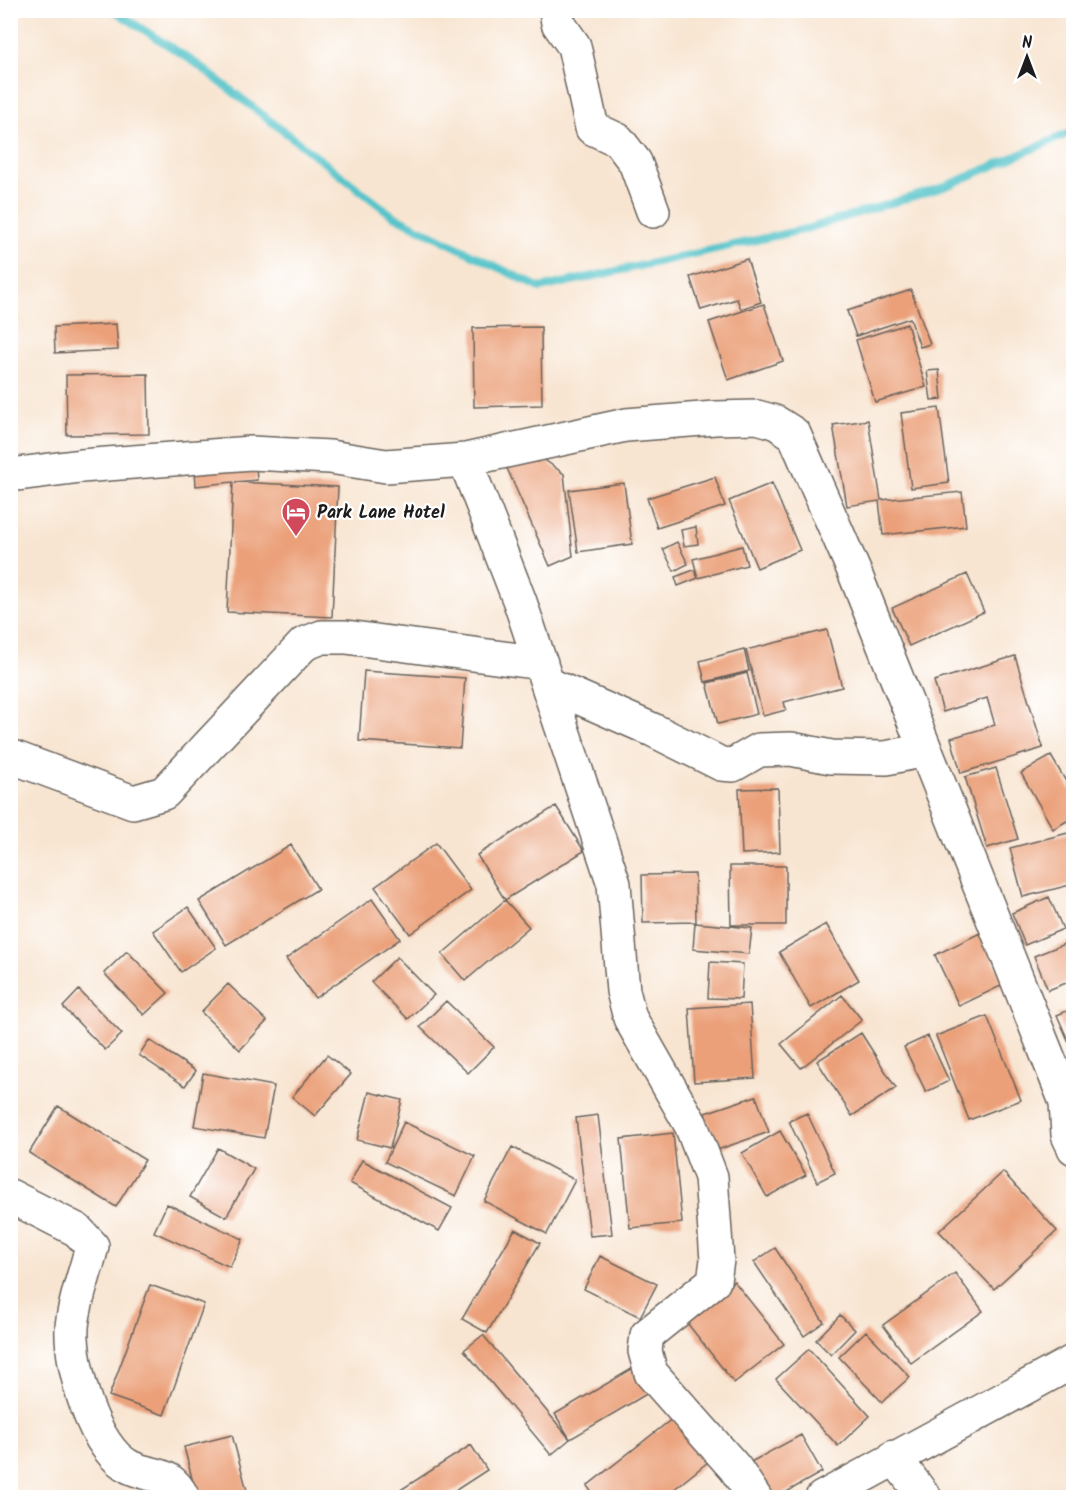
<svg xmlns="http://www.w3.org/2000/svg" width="1084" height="1508" font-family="Kalam,sans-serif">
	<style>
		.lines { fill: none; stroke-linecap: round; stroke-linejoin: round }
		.stream { stroke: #56c4ca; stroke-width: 8 }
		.building { fill: #eba079 }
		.minor-casing { stroke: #69625b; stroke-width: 36 }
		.minor { stroke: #fff; stroke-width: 33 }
		.labels { text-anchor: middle; stroke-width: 4.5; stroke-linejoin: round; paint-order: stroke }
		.poi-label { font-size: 18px; font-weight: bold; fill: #1c1c1c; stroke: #fff; text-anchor: start }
	</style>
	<rect width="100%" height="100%" fill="#fff"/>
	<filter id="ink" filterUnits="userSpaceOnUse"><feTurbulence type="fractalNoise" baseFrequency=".0167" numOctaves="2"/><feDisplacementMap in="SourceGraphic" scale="12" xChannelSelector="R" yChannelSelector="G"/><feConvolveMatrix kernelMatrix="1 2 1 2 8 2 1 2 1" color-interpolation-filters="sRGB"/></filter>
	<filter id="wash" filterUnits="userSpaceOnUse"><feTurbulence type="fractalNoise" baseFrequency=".008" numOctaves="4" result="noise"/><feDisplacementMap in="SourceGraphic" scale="24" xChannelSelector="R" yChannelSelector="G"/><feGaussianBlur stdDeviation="1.35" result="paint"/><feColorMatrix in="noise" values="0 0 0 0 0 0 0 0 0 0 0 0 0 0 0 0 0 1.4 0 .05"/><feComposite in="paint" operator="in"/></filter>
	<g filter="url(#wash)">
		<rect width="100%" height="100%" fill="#f8e5d1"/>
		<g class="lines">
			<path class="stream" d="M113,10L197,64L392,215L540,288L806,229L944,187L1074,131"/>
		</g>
		<g id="blocks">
			<path class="building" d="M747,259L761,302L741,309L737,299L701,310L690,277Z
				M911,290L930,344L920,347L910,318L856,336L847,311Z
				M764,304L783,361L728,380L709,322Z
				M116,324L118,350L55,353L54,327Z
				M907,324L926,387L875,402L856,340Z
				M541,327L542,405L474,407L473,328Z
				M939,370L942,399L931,400L927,371Z
				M148,374L149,434L67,435L66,375Z
				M939,408L949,483L911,488L901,413Z
				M868,420L881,500L962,492L966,526L883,535L879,501L847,506L833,425Z
				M535,453L564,474L573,556L550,566L506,466Z
				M256,465L257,480L235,482L338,487L332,617L227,612L233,482L196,486L195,471Z
				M715,477L725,506L657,528L647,498Z
				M624,483L632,544L578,552L569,490Z
				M772,483L800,550L757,568L729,501Z
				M696,527L698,544L684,546L681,530Z
				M677,542L688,564L674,571L663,549Z
				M742,546L747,565L698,578L693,559Z
				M694,570L698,578L678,586L675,577Z
				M967,574L984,612L909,646L892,608Z
				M827,630L842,687L784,702L786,710L763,716L746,650Z
				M744,649L749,671L705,682L700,661Z
				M1015,656L1043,748L961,773L951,738L995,725L987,698L943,712L934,681Z
				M364,671L465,678L460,748L359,741Z
				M747,673L757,714L718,724L707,683Z
				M1051,756L1074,795V817L1053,829L1021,773Z
				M996,768L1018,839L987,848L965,777Z
				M778,788L780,852L742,854L739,789Z
				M556,806L584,851L505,900L477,855Z
				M1068,833L1074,853V884L1023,897L1010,848Z
				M436,843L471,890L410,934L375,887Z
				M291,845L318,889L226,945L199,901Z
				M730,866H786V925H731Z
				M695,874L696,922L643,923L642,875Z
				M1049,897L1063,929L1025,945L1012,913Z
				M372,899L400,939L315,998L286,959Z
				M505,900L529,927L465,981L442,954Z
				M188,907L216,948L181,972L153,931Z
				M695,923L752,928L749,954L693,949Z
				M826,924L859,980L811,1008L779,952Z
				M980,933L1005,984L959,1006L935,955Z
				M1074,940V980L1048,990L1034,956Z
				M127,951L168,993L144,1015L104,973Z
				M397,957L434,995L408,1019L371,982Z
				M710,962L743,964L741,999L708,998Z
				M228,984L267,1021L240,1050L201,1012Z
				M79,990L122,1034L105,1050L63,1007Z
				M842,995L862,1020L801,1068L781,1044Z
				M446,1001L494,1047L468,1073L420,1027Z
				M750,1004L755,1078L694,1082L689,1008Z
				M1074,1008V1046L1071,1047L1057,1015Z
				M987,1016L1021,1100L969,1120L936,1036Z
				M861,1033L896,1088L852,1116L817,1061Z
				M928,1036L949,1081L926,1092L904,1047Z
				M149,1040L196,1071L185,1086L139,1055Z
				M327,1055L351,1074L315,1116L292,1097Z
				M203,1073L274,1086L264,1138L194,1126Z
				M369,1092L402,1100L390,1148L357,1140Z
				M756,1096L769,1132L717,1150L705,1113Z
				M58,1106L145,1160L116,1207L29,1153Z
				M807,1113L835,1173L817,1182L789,1121Z
				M598,1115L612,1234L590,1236L576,1118Z
				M404,1122L475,1156L456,1196L385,1162Z
				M780,1131L806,1175L767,1197L742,1153Z
				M673,1133L682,1223L630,1228L621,1139Z
				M512,1147L575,1180L547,1234L484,1201Z
				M218,1148L254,1169L226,1217L190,1197Z
				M362,1160L452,1208L439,1231L350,1183Z
				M1003,1172L1057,1231L994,1289L939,1231Z
				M167,1204L243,1239L230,1267L154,1232Z
				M515,1229L540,1243L487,1333L462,1319Z
				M775,1248L824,1322L804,1336L754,1262Z
				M600,1256L657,1284L640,1317L584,1289Z
				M955,1273L983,1311L911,1363L883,1325Z
				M734,1281L784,1344L734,1383L684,1319Z
				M150,1285L204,1304L164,1415L109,1396Z
				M840,1315L855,1330L831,1355L816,1340Z
				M866,1331L910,1377L882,1402L839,1357Z
				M483,1335L570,1439L555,1414L635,1367L650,1392L570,1439L551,1455L464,1350Z
				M809,1349L870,1416L838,1446L776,1379Z
				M673,1418L708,1462L663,1498H596L587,1486Z
				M232,1435L249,1498H197L184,1447Z
				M801,1435L822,1472L776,1498H769L749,1463Z
				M471,1445L487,1470L444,1498H388Z"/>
		</g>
	</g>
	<g filter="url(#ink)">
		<use href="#blocks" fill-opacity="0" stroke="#69625b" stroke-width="1.5"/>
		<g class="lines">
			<g class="minor-casing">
				<path id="minor" d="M556,10L558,23L574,46L592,128L618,140L635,162L653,211
					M465,460L626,425L715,418L757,417L775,422L794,434L854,571L1066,1102L1068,1135L1074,1148
					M10,475L81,466L251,453L330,457L386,466L465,460L520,602L614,884L623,991L630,1018L691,1125L711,1177L717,1260L714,1281L647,1335L645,1351L651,1373L735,1468L755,1498
					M548,684L653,730L721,764L733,765L759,750L791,749L831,757L886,758L925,750
					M10,756L133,802L164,793L304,644L322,637H346L541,663
					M10,1196L77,1230L92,1246C86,1272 74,1301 72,1327C70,1366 93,1449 130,1467C153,1478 170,1470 183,1498
					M894,1457L925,1498
					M822,1498L1074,1361"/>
			</g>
			<use href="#minor" class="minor"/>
		</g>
	</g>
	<defs>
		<g id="hotel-pin" transform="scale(1.5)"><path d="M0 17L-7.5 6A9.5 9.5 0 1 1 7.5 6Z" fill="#d1495b" stroke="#fff"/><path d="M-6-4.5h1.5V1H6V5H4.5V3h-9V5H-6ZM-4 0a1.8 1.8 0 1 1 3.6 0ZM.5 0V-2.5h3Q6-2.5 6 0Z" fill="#fff"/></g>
	</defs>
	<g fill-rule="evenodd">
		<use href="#hotel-pin" x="296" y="512"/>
	</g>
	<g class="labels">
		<g class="poi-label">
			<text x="317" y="518">Park Lane Hotel</text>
		</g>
	</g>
	<rect width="1084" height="1508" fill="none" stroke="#fff" stroke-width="36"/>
	<g transform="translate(1027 57)" stroke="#ffffff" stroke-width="4.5" paint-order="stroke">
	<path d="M0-4.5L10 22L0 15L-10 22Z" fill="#1c1c1c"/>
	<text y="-9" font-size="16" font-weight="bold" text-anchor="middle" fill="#1c1c1c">N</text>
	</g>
</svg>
